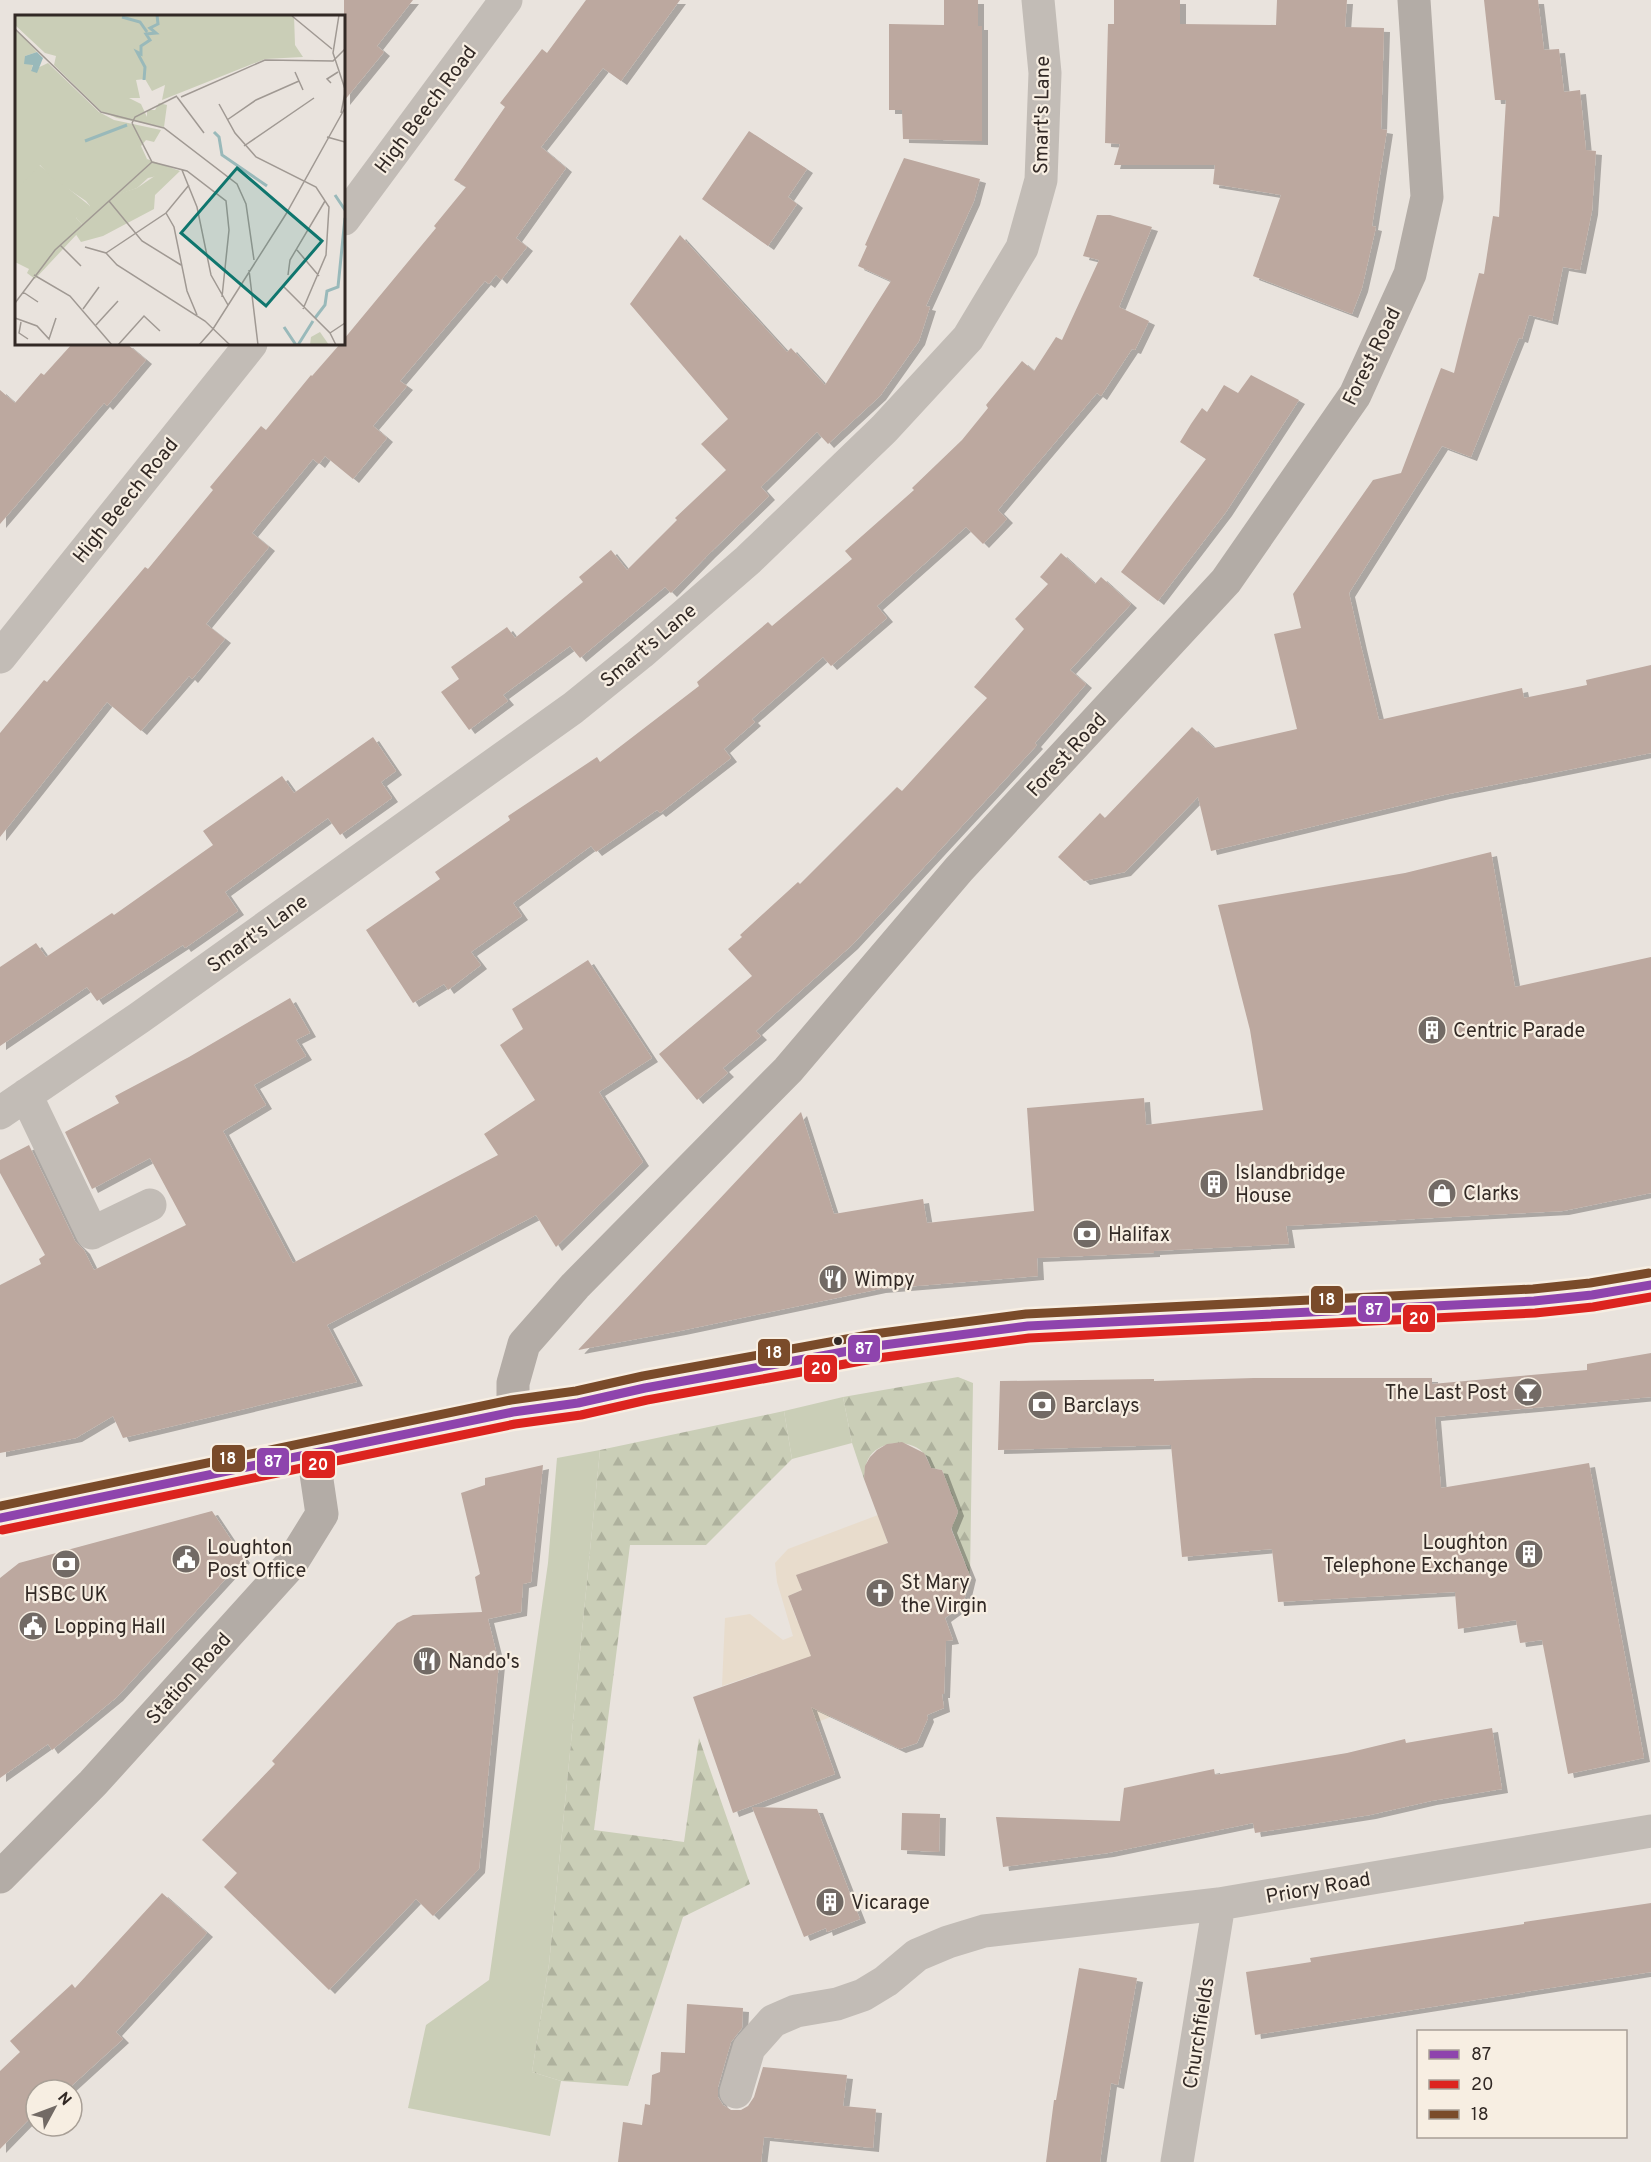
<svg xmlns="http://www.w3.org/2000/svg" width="1651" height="2162" font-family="Overpass,sans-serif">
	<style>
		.green { fill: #caceb7 }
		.forest { fill: url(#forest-firs) }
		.plaza { fill: #e8dccc }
		.building { fill: #bca89f; filter: url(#shadow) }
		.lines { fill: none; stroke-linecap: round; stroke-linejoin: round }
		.street { stroke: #c2bcb6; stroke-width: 33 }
		.secondary { stroke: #b3aca6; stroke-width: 33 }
		.primary { stroke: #b1aaa5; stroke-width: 33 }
		.bus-1-casing { stroke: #f7eee2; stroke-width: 14 }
		.bus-2-casing { stroke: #f7eee2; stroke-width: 14 }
		.bus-3-casing { stroke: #f7eee2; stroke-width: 14 }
		.bus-1 { stroke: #8e44ad; stroke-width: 9 }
		.bus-2 { stroke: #dc241f; stroke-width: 9 }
		.bus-3 { stroke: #7a4b2a; stroke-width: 9 }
		.bus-dot { fill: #322925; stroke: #f7eee2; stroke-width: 2 }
		.labels { text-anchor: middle; stroke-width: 4.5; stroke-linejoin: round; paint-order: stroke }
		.street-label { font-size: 20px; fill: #322925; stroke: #f7eee2 }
		.poi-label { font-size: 20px; fill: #322925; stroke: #f7eee2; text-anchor: start }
		.inset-river { fill: none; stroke: #99b9ba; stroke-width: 3 }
		.inset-road { fill: none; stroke: #a09993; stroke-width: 1.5 }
		.view { fill: #0f766e; fill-opacity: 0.15; stroke: #0f766e; stroke-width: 3 }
		.inset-edge { fill: none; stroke: #322925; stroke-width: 3 }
		.line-badge { stroke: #f7eee2; stroke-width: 2 }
		.badge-label { font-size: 16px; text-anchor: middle; font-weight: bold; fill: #fff }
	</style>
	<defs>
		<pattern id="forest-firs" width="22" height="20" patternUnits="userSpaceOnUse" patternTransform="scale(1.5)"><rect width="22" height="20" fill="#caceb7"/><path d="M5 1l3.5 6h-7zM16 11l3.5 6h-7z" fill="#aeb19d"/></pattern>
		<filter id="shadow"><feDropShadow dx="6" dy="4" stdDeviation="0" flood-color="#0004"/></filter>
	</defs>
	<rect width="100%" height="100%" fill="#e9e3dd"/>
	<path class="green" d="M843,1397L852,1443L792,1459L784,1411Z
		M600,1450L549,1964L532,2072L561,2081L550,2136L408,2108L426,2025L489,1980L548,1563L557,1458Z"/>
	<path class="forest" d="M958,1377L973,1383L970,1576L950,1524L955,1520L958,1512L942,1470L931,1468C929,1464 928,1458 925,1455C912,1438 882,1440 870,1456C865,1463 865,1472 864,1479L852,1443L843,1397Z
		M784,1411L792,1459L706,1545H630L594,1830L684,1842L699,1738L750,1884L683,1917L628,2086L561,2081L532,2072L549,1964L600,1450Z"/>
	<path class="plaza" d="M878,1515L892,1555L866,1551L797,1575L802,1590L788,1596L797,1621L811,1616L836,1715L812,1724L759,1681L757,1674L722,1686L725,1618L750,1614L783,1640L793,1636L777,1582L775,1563L788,1549Z"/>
	<path class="building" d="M344,0H413L377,46L384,52L344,101Z
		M586,0H680L621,81L603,68L541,147L566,168L516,238L527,247L501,280L496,275L489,284L485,281L400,381L407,386L373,426L387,438L353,479L325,456L319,464L313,459L252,533L269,547L206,624L225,639L192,679L189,676L141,731L107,702L0,837V733L44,680L47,682L145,567L148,569L213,490L210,487L261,426L266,430L311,375L312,376L340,344H344V339L436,228L434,226L466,187L454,180L505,107L500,103L542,49L547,53Z
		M944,0H978V26H982V141L903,139L902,110H889V24L944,25Z
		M1114,0H1180V24L1276,25L1277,0H1347L1345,27L1384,28L1381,129L1387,130L1372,226L1376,227L1362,288L1352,314L1253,276L1281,195L1213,184L1215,165H1114L1120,144L1105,143L1108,24H1114Z
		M1484,0H1538L1544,50L1559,49L1564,92L1580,90L1586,150L1596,151L1592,211L1580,270L1563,267L1552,321L1529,315L1522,339L1519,338L1471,457L1442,446L1349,593L1361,646L1379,720L1522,688L1524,698L1587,685L1586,680L1651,665V753L1444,795L1211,851L1198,797L1125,872L1084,881L1058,857L1100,813L1105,818L1192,727L1214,748L1297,729L1274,634L1301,628L1293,594L1373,480L1401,473L1441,368L1454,373L1479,273L1484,274L1493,216L1499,217L1506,100H1495Z
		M749,131L807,169L788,197L797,204L768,246L702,199Z
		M904,158L980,179L974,201L926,306L930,307L919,341L880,396L828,444L817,432L761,487L769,496L709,554L671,593L665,587L580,658L570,646L503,695L508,701L469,730L441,692L459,679L451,667L507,627L515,638L583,582L579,577L611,550L627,570L677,520L675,518L726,470L701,444L728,419L630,304L680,235L787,352L791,348L825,385L891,281L858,266L867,246L865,245Z
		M1097,215H1110L1152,227L1119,307L1149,321L1135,350L1132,349L1101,396L1097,393L998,510L1007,519L983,544L966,527L877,606L887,618L831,666L823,657L752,719L755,722L724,749L731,758L660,813L657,810L596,852L591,846L513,903L522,916L471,952L481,965L448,990L444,984L413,1003L366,930L440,879L435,872L510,820L508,816L597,757L600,762L699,686L697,682L768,622L772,626L852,559L845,551L914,490L912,488L962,440L988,408L986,405L1022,361L1034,371L1056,337L1062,340L1099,260L1083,256Z
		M72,344H127L146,360L107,406L104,403L0,524V390L15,403L41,373L44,375Z
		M1251,375L1299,400L1226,512L1158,601L1121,572L1206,459L1180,442L1191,424L1202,408L1207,412L1224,385L1238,393Z
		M1061,553L1095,584L1101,577L1131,604L1070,670L1086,684L1035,743L1037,745L852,945L756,1031L761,1036L723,1068L728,1073L697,1100L659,1054L752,976L728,949L742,937L740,935L798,882L800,884L897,787L902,791L987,698L974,687L1024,629L1015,619L1048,584L1040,577Z
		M373,737L396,771L381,782L392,798L340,835L328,818L225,892L238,911L185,948L183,945L97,1001L87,987L0,1046V967L36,943L46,957L112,913L114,915L213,845L203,831L282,776L294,793Z
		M1491,852L1515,987L1651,957V1193L1563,1211L1286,1226L1289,1244L1154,1251V1253L1037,1258L1038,1276L880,1289L680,1331L578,1350L801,1112L834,1214L923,1199L927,1223L1034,1211L1027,1108L1144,1098L1146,1125L1263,1110L1250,1030L1218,905L1405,873Z
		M588,960L652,1058L599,1092L643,1162L556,1247L536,1215L327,1325L357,1382L123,1438L113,1416L76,1438L0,1453V1285L41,1264L39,1259L45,1255L0,1173V1160L29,1145L75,1241L84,1250L94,1270L186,1225L150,1158L92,1189L65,1132L119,1103L115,1096L189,1057L290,998L310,1033L296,1040L306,1056L254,1085L266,1105L223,1131L293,1263L498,1155L484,1134L535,1100L500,1045L523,1029L512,1009Z
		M1651,1353V1397L1435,1417L1441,1488L1589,1463L1644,1758L1568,1774L1542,1640L1520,1643L1516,1620L1458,1629L1455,1592L1278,1602L1272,1549L1182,1557L1171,1445L998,1450L1000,1381L1154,1379V1381L1254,1378H1432V1384L1587,1370V1364Z
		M902,1442L924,1453L931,1468L942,1470L958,1512L951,1529L970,1576L963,1605L945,1618L953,1640L946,1641L944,1694H942L944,1708L927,1715L928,1718L917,1743L900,1749L811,1707L835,1774L733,1813L693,1697L811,1656L788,1596L802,1590L796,1575L888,1543L864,1479L865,1466L870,1457L877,1450L887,1444Z
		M543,1465L531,1582L523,1584L521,1612L488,1619L499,1663L479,1869L433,1916L416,1899L329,1990L224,1887L237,1873L202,1840L275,1764L272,1761L397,1623L413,1615L482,1612L475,1577L480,1574L461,1493L485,1485V1478Z
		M212,1511L244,1559L117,1697L52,1750L48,1744L0,1778V1578L19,1563Z
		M1492,1728L1502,1789L1431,1801L1370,1815L1255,1833L1253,1823L1108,1853L1003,1867L996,1817L1120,1821L1124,1788L1214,1769L1215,1775L1347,1753L1405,1739L1406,1743Z
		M752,1807L817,1809L860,1919L827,1932L826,1928L804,1937Z
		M902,1813L940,1814L939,1852L901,1850Z
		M162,1893L207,1933L116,2032L123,2039L67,2090H36V2112L0,2149V2071L20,2052L10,2041L72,1984L75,1988Z
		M1651,1903V1972L1255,2035L1246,1972L1311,1962L1310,1958L1524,1924V1922Z
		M1079,1968L1137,1978L1118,2085L1111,2083L1100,2162H1046L1054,2100H1056Z
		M687,2004L743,2008L742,2028L731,2042L718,2087V2097L723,2105L731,2110H741L748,2106L754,2097L763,2067L847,2075L843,2106L876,2109L873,2148L764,2137L761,2162H618L623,2122L642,2125L645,2104L650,2105L652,2075L660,2072L661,2052L685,2053Z"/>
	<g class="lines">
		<path class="street" d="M344,219L506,0
			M0,657L251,344
			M26,1095L92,1233L150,1205
			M0,1113L139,1018L573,708L641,653L748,560L884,429L968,338L1022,248L1041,180L1045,73L1038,0
			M736,2092L749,2048L773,2021L796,2011L837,2004L863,1995L886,1981L917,1955L948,1942L984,1931L1219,1904L1651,1831
			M1177,2162L1219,1904"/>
		<path class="secondary" d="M513,1412V1383L524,1344L575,1286L788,1070L959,869L1226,581L1355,395L1410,274L1427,197L1414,0
			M0,1877L93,1783L291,1564L322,1514L313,1453"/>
		<path class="primary" d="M0,1518L513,1412L578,1403L645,1388L876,1346L1028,1326L1534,1301L1592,1295L1651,1285"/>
		<g class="bus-1-casing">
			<path id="bus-1" d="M0,1518L513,1412L578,1403L645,1388L876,1346L1028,1326L1534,1301L1592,1295L1651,1285"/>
		</g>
		<g class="bus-2-casing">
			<path id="bus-2" d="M2,1530L515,1424L581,1415L647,1400L878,1358L1029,1338L1535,1313L1593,1307L1651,1297"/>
		</g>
		<g class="bus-3-casing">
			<path id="bus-3" d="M0,1506L511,1400L576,1391L643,1376L874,1334L1026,1314L1533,1289L1590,1283L1649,1273"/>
		</g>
		<use href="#bus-1" class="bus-1"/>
		<use href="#bus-2" class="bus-2"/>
		<use href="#bus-3" class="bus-3"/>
	</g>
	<defs>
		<g id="building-disc" transform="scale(1.5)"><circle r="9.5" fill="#726a65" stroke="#f7eee2"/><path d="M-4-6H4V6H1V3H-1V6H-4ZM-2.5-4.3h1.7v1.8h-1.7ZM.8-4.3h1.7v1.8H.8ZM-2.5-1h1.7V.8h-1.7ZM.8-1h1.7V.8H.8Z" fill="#fff"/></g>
		<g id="shop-disc" transform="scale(1.5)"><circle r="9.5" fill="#726a65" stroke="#f7eee2"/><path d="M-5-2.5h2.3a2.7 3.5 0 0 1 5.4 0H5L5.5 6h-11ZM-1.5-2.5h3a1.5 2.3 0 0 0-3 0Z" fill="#fff"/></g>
		<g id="bank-disc" transform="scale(1.5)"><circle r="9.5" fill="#726a65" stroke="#f7eee2"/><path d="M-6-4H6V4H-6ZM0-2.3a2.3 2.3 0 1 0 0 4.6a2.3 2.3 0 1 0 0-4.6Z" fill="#fff"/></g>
		<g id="restaurant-disc" transform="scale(1.5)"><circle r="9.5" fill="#726a65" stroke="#f7eee2"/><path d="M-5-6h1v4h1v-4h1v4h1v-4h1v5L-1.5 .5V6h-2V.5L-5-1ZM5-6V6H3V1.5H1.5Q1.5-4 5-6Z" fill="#fff"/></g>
		<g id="bar-disc" transform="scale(1.5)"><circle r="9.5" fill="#726a65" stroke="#f7eee2"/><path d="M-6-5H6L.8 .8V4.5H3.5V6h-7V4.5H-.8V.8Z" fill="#fff"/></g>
		<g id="civic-disc" transform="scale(1.5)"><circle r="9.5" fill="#726a65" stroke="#f7eee2"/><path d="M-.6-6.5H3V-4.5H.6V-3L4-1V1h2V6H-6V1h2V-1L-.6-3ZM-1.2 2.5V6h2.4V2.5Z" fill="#fff"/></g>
		<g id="church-disc" transform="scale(1.5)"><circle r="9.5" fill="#726a65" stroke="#f7eee2"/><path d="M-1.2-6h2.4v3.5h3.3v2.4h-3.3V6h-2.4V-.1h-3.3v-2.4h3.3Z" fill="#fff"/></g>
	</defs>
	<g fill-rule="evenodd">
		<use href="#building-disc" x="1432" y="1030"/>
		<use href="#building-disc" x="1214" y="1184"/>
		<use href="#shop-disc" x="1442" y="1193"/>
		<use href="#bank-disc" x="1087" y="1234"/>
		<use href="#restaurant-disc" x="833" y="1279"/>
		<use href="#bar-disc" x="1528" y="1392"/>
		<use href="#bank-disc" x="1042" y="1405"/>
		<use href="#building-disc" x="1529" y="1554"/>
		<use href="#civic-disc" x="186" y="1559"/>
		<use href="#bank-disc" x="66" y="1564"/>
		<use href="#church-disc" x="880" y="1593"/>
		<use href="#civic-disc" x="33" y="1626"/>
		<use href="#restaurant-disc" x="427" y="1661"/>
		<use href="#building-disc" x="830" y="1902"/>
	</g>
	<circle class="bus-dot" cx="838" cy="1341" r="5"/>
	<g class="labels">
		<g class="street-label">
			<text transform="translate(425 109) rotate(-53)" y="7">High Beech Road</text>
			<text transform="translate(1041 115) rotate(-89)" y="7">Smart's Lane</text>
			<text transform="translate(1371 356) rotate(-64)" y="7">Forest Road</text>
			<text transform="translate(125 500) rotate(-51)" y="7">High Beech Road</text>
			<text transform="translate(648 645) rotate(-40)" y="7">Smart's Lane</text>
			<text transform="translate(1066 754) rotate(-47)" y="7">Forest Road</text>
			<text transform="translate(257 933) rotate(-36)" y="7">Smart's Lane</text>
			<text transform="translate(188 1678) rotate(-48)" y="7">Station Road</text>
			<text transform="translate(1318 1887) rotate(-10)" y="7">Priory Road</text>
			<text transform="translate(1198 2033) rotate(-81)" y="7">Churchfields</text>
		</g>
		<g class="poi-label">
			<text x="1453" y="1037">Centric Parade</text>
			<text x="1235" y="1179">Islandbridge<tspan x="1235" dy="23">House</tspan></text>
			<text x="1463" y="1200">Clarks</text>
			<text x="1108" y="1241">Halifax</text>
			<text x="854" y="1286">Wimpy</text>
			<text x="1507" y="1399" text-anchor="end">The Last Post</text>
			<text x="1063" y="1412">Barclays</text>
			<text x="1508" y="1549" text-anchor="end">Loughton<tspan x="1508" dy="23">Telephone Exchange</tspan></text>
			<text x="207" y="1554">Loughton<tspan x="207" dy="23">Post Office</tspan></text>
			<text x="901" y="1589">St Mary<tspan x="901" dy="23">the Virgin</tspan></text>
			<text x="66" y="1601" text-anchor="middle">HSBC UK</text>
			<text x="54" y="1633">Lopping Hall</text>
			<text x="448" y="1668">Nando's</text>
			<text x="851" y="1909">Vicarage</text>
		</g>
	</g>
	<g transform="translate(15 15)">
		<rect width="330" height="330" fill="#e9e3dd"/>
		<path d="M132,144L165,156L133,163L122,173L102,180ZM24,150L75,191L61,203L67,209L62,219L20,264L12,258L14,254L0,247V168Z" fill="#caceb7"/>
		<path d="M0,0H279L280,30L288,42L250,44L147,85L150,70L137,76L130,64L121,65L125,83H114L126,89L132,102V95H140L144,88L152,90L149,112L102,103L86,96L39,50L41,41L30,38L0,10ZM0,13L22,37L10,41L18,49L16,56L33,48L84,97L99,105L146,115L139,127L131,125L126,131L132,144L130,150L103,179L122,173L150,154L165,156L140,180L139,194L88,221L66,227L60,218L67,209L61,203L68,193L75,191L71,186L37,163L25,150L5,171L0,168Z" fill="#caceb7"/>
		<path d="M305,317L314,330H295L296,322Z" fill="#caceb7"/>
		<path d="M22,37L28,43L22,58L16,56L18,50L9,49L10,41Z" fill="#99b9ba"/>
		<path class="inset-river" d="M107,2L125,7L132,17M129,65L130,52L122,37L126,39V31L135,25L131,19L141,18L135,13L143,9L142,0M199,117L204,122L207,140L252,171M70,126L112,110M320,180L330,195M300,303L310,290L312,276L323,272L330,203M269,312L281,330M283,330L298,306"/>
		<path class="inset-road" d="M324,0L318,38L330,74M277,1L317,34M0,14L86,97L149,113L222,169L231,189L239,245M280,57L288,75M316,68L312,64L323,57M162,82L189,118M166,82L250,45L318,46L330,34M204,89L220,118L241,142L301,172L314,192L311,240L288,294M326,98L330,78M212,105L241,85L284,66M117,108L137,147L172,156L211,186L214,215L207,282M117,108L120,102L162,81M312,122L330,127M229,131L299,83M167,155L182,192L196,260L213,290M94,186L127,226L166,250M151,198L159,212L172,276L182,300M45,230L66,251M70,232L91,238L102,250L190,306L215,330M282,235L304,261M91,238L151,198L174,170M234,255L243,330M19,260L55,281L97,330M273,260L275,245L310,186M269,272L315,318L321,330M8,277L23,287M0,288L40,235L137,147M68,294L84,272M0,303L22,311L34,324L41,303M6,307L4,318L13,324M81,310L103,286M315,318L330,308M103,330L129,301L145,316M184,330L198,314L271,199L330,93"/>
		<path class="view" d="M222,153L307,226L251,291L166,218Z"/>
		<rect width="330" height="330" class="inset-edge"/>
	</g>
	<g class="line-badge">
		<rect x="1310" y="1285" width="34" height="29" rx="6" fill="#7a4b2a"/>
		<rect x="1357" y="1295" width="34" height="28" rx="6" fill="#8e44ad"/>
		<rect x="1402" y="1304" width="34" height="29" rx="6" fill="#dc241f"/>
		<rect x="847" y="1334" width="34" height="29" rx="6" fill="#8e44ad"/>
		<rect x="757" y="1338" width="34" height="29" rx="6" fill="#7a4b2a"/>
		<rect x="803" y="1354" width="35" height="29" rx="6" fill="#dc241f"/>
		<rect x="211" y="1444" width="35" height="29" rx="6" fill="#7a4b2a"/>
		<rect x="256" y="1447" width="34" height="29" rx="6" fill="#8e44ad"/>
		<rect x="301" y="1450" width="35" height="29" rx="6" fill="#dc241f"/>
	</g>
	<g class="badge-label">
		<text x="1327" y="1305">18</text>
		<text x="1374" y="1315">87</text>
		<text x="1419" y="1324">20</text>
		<text x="864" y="1354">87</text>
		<text x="774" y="1358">18</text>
		<text x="821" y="1374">20</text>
		<text x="228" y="1464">18</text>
		<text x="273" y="1467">87</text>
		<text x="318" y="1470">20</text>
	</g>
	<rect x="1417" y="2030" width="210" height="108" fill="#f7eee2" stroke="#a89f96" stroke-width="1.5"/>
	<rect x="1429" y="2050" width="30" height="9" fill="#8e44ad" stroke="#a89f96" stroke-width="1.5"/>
	<text x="1471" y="2060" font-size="18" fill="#322925">87</text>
	<rect x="1429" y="2080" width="30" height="9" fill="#dc241f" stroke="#a89f96" stroke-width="1.5"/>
	<text x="1471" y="2090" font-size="18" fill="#322925">20</text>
	<rect x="1429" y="2110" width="30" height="9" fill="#7a4b2a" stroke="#a89f96" stroke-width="1.5"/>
	<text x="1471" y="2120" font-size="18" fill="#322925">18</text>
	<g transform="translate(54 2108) rotate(49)"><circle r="28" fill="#f7eee2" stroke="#a89f96" stroke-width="1.5"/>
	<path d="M0-4.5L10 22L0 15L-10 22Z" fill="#726a65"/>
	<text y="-9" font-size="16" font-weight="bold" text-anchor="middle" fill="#322925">N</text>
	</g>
</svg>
